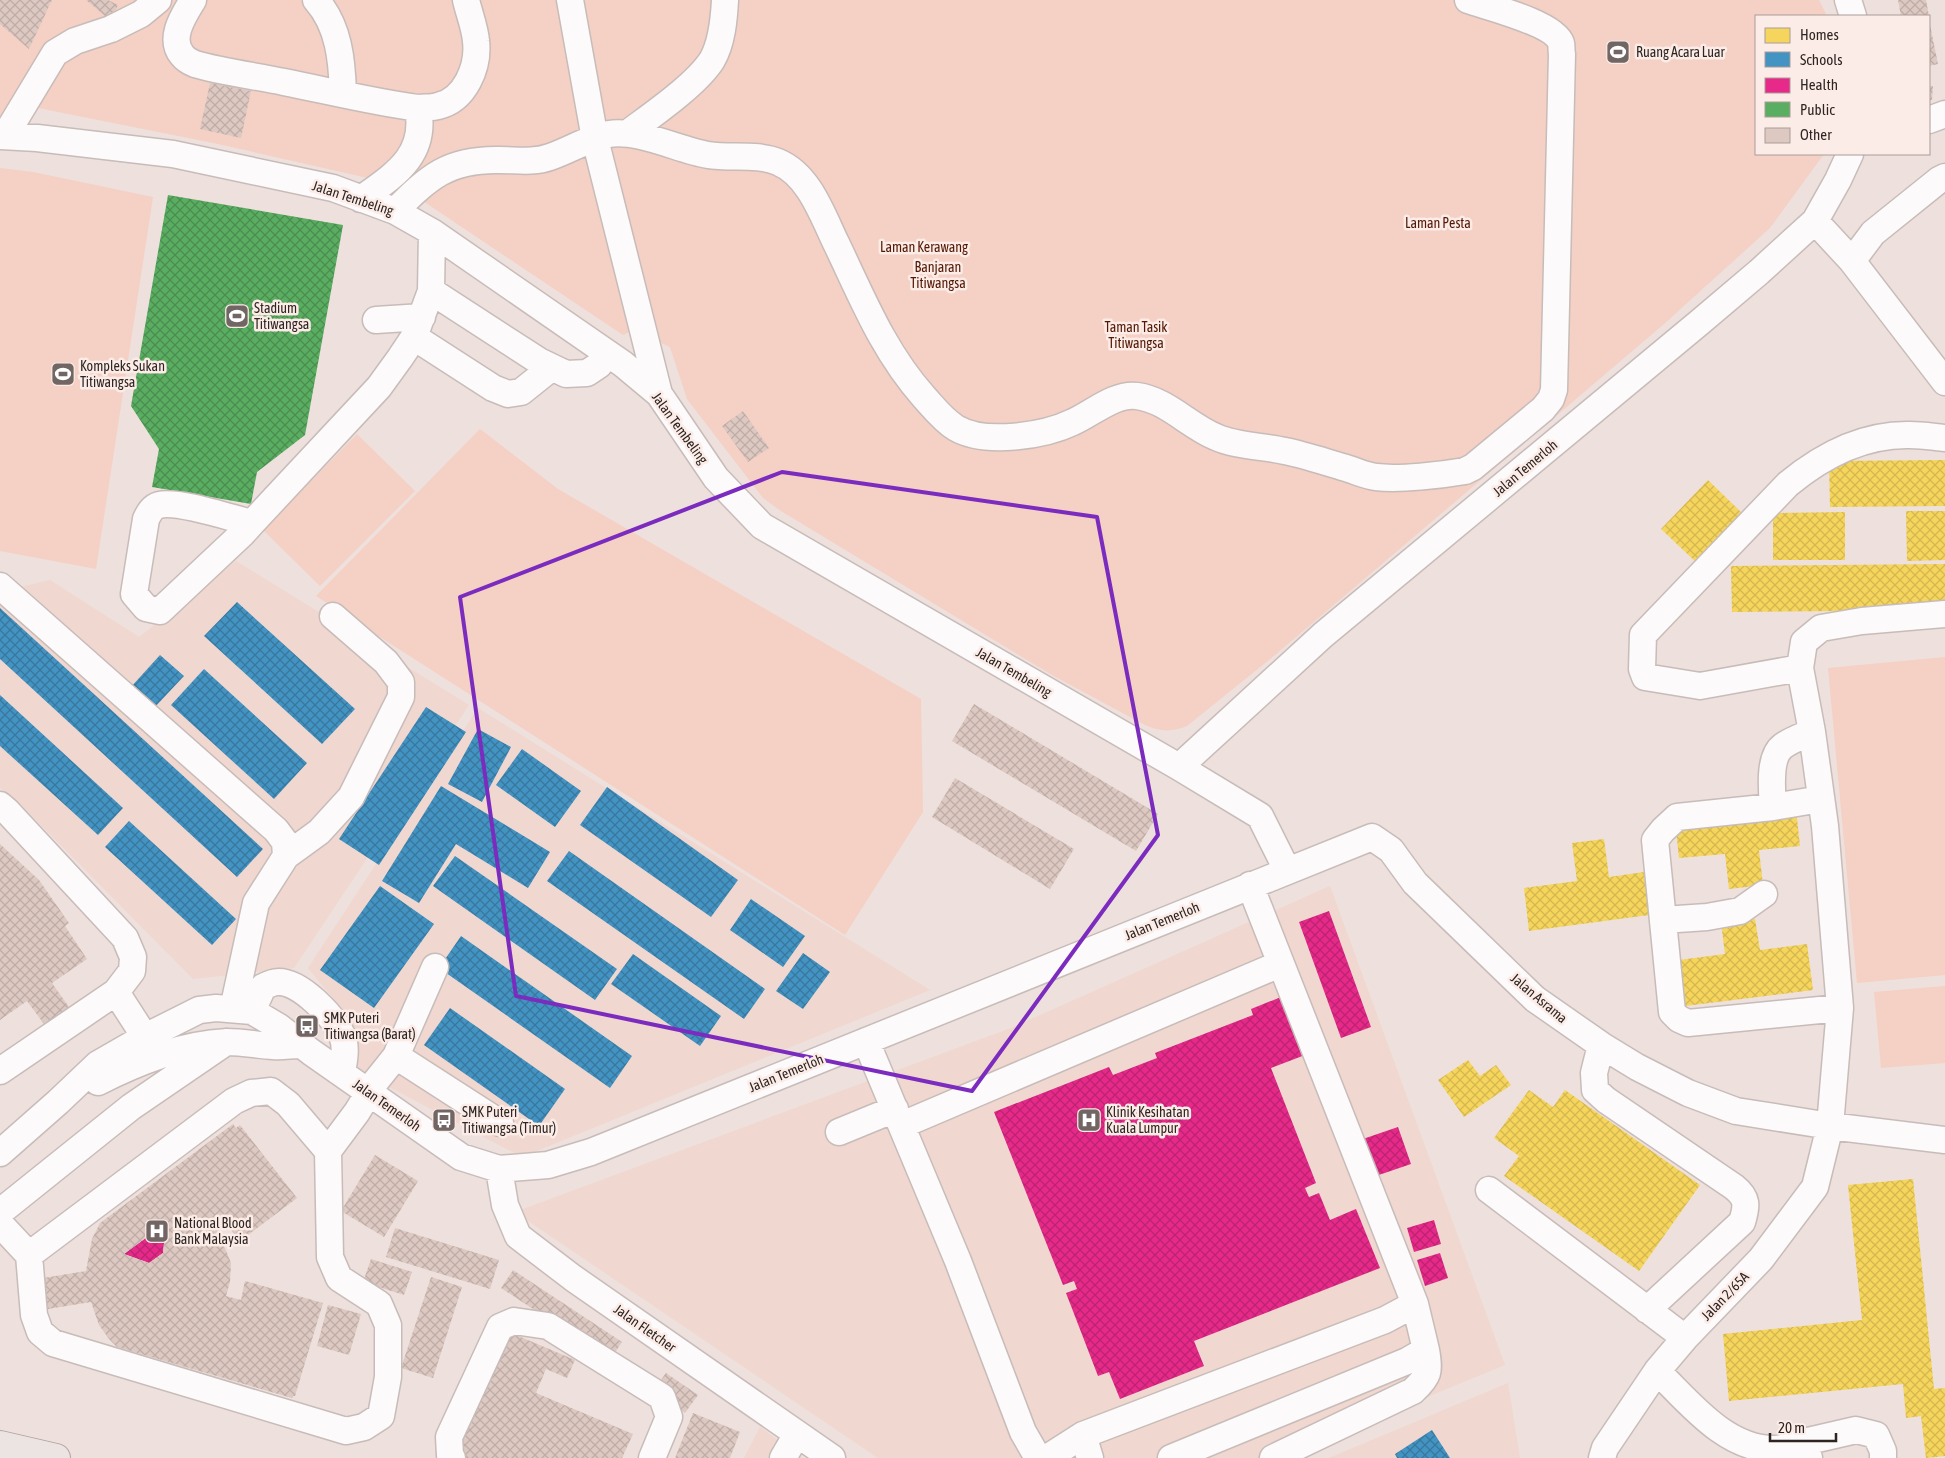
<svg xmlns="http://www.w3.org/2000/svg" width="1945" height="1458" font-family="'Asap Condensed',sans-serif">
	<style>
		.built { fill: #f0d7cf }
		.green { fill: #f5d0c4 }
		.homes { fill: url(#homes-cross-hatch) }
		.schools { fill: url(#schools-cross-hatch) }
		.health { fill: url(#health-cross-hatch) }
		.public { fill: url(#public-cross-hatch) }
		.building { fill: url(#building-cross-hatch); fill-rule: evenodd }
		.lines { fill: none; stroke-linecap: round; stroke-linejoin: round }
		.minor-casing { stroke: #c7bcb9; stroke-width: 29 }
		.major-casing { stroke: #b2a19c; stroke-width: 30 }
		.minor { stroke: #fcfafa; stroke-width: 26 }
		.major { stroke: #ece4e2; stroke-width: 28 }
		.marked { fill: none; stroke: #7b2cbf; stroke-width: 4; stroke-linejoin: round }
		.labels { text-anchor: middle; stroke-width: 5; stroke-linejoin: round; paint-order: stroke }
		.poi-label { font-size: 14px; fill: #2e2522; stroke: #fcece7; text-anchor: start }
		.street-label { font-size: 14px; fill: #2e2522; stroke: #fcece7 }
		.park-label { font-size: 14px; fill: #531703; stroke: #fcece7 }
	</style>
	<defs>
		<pattern id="homes-cross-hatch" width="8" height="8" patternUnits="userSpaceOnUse" patternTransform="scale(1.25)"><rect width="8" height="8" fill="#f6d55c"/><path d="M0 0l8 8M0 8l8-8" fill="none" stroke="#d3b750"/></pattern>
		<pattern id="schools-cross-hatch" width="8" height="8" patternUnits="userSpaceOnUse" patternTransform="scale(1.25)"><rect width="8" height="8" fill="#4393c3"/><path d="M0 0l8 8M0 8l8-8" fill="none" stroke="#38789e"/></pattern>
		<pattern id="health-cross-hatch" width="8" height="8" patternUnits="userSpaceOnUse" patternTransform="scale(1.25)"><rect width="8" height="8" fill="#e7298a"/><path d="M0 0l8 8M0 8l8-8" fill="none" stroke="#bc2370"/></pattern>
		<pattern id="public-cross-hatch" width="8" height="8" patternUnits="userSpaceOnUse" patternTransform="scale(1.25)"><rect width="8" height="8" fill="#5aae61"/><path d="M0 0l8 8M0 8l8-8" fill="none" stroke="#4b8d50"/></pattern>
		<pattern id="building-cross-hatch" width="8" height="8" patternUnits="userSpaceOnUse" patternTransform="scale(1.25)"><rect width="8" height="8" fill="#ddc9c2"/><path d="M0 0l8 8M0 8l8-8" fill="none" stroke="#beaca6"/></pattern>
	</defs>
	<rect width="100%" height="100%" fill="#eee0dc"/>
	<path class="built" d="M236,561L469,705L294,968L193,979L19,803L0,788V595L3,591L50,580L139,637Z
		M478,708L930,990L522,1157L359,1071L342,1009L308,968Z
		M1330,886L1505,1365L1286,1455L1287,1458H878L515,1212L1011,1028Z
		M1508,1383L1520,1458H1329Z
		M760,1427L802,1458H744Z"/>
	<path class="green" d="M0,0H1819L1827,16H1756V154H1824L1770,228L1664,324L1275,655L1187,726C1172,732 1160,732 1145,725L1052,675L781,511L763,498L687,399L670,347L633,330L623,335L399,185L218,144L23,105L0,119Z
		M0,168L33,172L153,197L96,569L0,551Z
		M480,429L558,489L921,699L923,812L845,935L316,596Z
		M357,434L415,491L320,586L263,530Z
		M1945,657V975L1857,983L1828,668Z
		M1945,986V1063L1881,1068L1874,992Z"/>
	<path class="homes" d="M1945,460V506L1830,507L1829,461Z
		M1708,480L1745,516L1698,564L1661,529Z
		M1906,511H1945V560L1907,561Z
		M1845,512V560H1773V513Z
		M1945,564V610L1732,612L1731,566Z
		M1796,809L1800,846L1759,850L1763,885L1729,889L1725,854L1679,858L1675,821Z
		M1604,839L1609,877L1644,872L1649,915L1529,931L1524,888L1577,881L1572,843Z
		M1755,919L1760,950L1807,944L1813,990L1685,1006L1679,960L1725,954L1721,923Z
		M1468,1060L1480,1076L1496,1065L1511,1085L1464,1117L1438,1080Z
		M1529,1090L1553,1107L1565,1090L1700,1185L1639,1271L1504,1176L1519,1156L1494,1138Z
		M1913,1179L1934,1389L1945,1388V1456L1926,1458L1921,1416L1906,1418L1903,1384L1729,1401L1723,1334L1862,1320L1848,1185Z"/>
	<path class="schools" d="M237,602L355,709L322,744L204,636Z
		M0,608L263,849L237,877L0,659Z
		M160,655L184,676L154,708L131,687Z
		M204,669L307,763L274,799L171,705Z
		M0,695L123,808L98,835L0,746Z
		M426,707L466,732L379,865L339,839Z
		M478,729L511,747L482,802L448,784Z
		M522,749L581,791L555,827L496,785Z
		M441,786L550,852L528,888L456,844L419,903L382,881Z
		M607,787L738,880L711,917L580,825Z
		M129,821L236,919L212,945L105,847Z
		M569,851L765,989L744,1019L547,881Z
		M455,856L617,969L595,1000L433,886Z
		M380,886L434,924L374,1008L320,970Z
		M751,899L805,936L783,967L730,930Z
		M461,936L632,1056L610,1088L439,968Z
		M803,953L830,972L803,1009L776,991Z
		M633,954L721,1016L700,1046L611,984Z
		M450,1008L565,1089L539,1126L424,1045Z
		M1432,1430L1450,1458H1397L1395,1454Z"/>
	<path class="health" d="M1329,911L1371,1027L1341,1038L1299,922Z
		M1281,997L1305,1055L1271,1068L1316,1183L1305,1188L1309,1197L1319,1193L1330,1220L1356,1209L1380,1268L1194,1341L1204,1366L1120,1399L1109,1372L1098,1376L1066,1293L1077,1289L1074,1281L1063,1285L994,1112L1109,1067L1113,1075L1157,1058L1155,1053L1253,1015L1251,1009Z
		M1398,1127L1411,1164L1370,1178L1357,1141Z
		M1434,1220L1441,1244L1414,1252L1407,1228Z
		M166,1223L163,1253L149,1263L124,1254Z
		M1440,1253L1448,1278L1425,1286L1417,1260Z"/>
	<path class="public" d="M168,195L343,225L305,435L257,472L251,504L152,487L159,449L131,406Z"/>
	<path class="building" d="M0,0H52L29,49L0,24Z
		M86,0H108L118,5L111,21Z
		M1898,0H1926L1929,16H1901Z
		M1929,20L1938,64L1929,66Z
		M210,83L251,91L241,138L200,129Z
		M1929,86H1933L1932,100H1929Z
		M743,411L769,448L748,462L722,426Z
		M974,704L1158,814L1136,851L952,741Z
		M955,778L1074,849L1050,889L932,817Z
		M0,844L39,880L69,923L65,926L87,959L52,983L69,1007L44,1024L27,1001L0,1020Z
		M233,1124L236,1128L240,1125L297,1198L240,1241L227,1225L215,1234L225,1248L231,1263L230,1282L226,1296L241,1300L245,1281L323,1303L295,1396H293L292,1398L117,1347L109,1339L99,1325L91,1302L48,1309L43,1278L86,1271L92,1239L100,1223ZM166,1223L163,1253L149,1263L124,1254Z
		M375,1155L418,1181L384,1237L341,1211Z
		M395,1228L499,1260L490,1289L386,1257Z
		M371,1259L412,1272L404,1295L363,1282Z
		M513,1270L622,1342L610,1360L501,1288Z
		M431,1277L462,1287L433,1378L401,1368Z
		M328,1305L361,1314L349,1355L317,1346Z
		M509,1332L575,1360L567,1378L546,1369L536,1393L633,1434L622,1458H465L456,1454Z
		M666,1373L698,1395L685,1413L653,1391Z
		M693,1413L740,1432L730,1458H675Z"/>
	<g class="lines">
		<g class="minor-casing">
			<path id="minor" d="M193,0C184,15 168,38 182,55C185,59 190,62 195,64C222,72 256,76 284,82C329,91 373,102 418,108C425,107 432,108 438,106C465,100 479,67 476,41C475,28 469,13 466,0
				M316,0C339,26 342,60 343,94
				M570,0L595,139L659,394
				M1848,0L1853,16
				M1929,120L1945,114
				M628,133C652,115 696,85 712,60C722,43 724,19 725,0
				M0,136L37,138L173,154L333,188L395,211L432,232L623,364L659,394L716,478L762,526L1179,767L1260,816L1287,870
				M5,136L55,53L75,41L111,29L141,14L158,0
				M361,199C396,174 427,155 418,108
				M395,211C429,177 448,159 499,160C517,160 533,163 550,157C570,150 589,138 609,134C638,129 679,150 708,155C730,159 757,153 778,162C809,175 822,214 836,243C862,297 883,351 924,397C934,408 943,420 956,428C985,445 1044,436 1073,422C1093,413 1115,393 1137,396C1167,400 1189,426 1216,437C1235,446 1263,446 1285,451C1305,455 1325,462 1346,468C1356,471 1366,476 1376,477C1399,480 1442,475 1465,471L1473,467L1543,409L1551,399L1554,390L1562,54C1561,51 1562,46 1561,43C1554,23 1488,7 1468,0
				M1815,221L1852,261L1873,233L1939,180L1945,177
				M1852,261L1945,382
				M431,291L539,361L566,374L587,373L599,365L606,353
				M376,320L422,317
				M414,337L493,388L508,394L521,392L551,368
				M252,523C231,518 178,500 159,505C152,507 149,513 146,519L134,594L146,608L160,611L242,534L252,523L379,387L400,358L414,337L431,291L432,232
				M0,586L276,830L285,842L286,856L256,903L233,1009
				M1800,668L1700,686L1645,677L1642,669L1643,635L1788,484C1823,455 1864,434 1910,435C1922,435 1934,437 1945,438
				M1179,767L1323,635L1700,322L1759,272L1815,221L1838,180L1850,154
				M1821,799L1773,807L1677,817L1663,830L1655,840L1672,1012L1679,1019L1688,1023L1840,1008
				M0,805L7,811L125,938L133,957L132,971L116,992L0,1071
				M1773,807C1772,791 1768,757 1783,746C1791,740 1803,736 1812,732
				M286,856L319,832L351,797L401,697V682L386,662L333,616
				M1663,920L1707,917L1740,911L1764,894
				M116,992L145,1037
				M252,1011L263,987C267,985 273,982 278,982C300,981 333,1016 342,1035C347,1048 344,1060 342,1073
				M866,1041L958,1261L1023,1432L1038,1458
				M1601,1045L1594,1073L1595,1090L1606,1100L1734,1187C1748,1198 1747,1206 1742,1222L1647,1310
				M396,1056L500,1123
				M98,1082C138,1062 182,1044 227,1042C243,1042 257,1045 273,1046C282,1047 291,1045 300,1045
				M902,1125L1280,964
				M839,1132L895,1109
				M0,1153L58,1102L98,1064L145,1037L199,1010L216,1008L252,1011L279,1027L311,1052L461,1157L499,1169L548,1165L591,1152L1372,837L1391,850L1415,883L1535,999L1601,1045L1637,1067L1688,1093L1736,1111L1830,1126L1945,1140
				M499,1169L505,1205L518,1236L573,1278L832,1458
				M1489,1190L1685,1338
				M0,1212L131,1107L226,1042
				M0,1224L29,1255L34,1315L40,1332L53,1343L346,1431L364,1427L381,1416L388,1377V1325L379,1304L339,1278L330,1257L328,1151L357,1112L376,1081L396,1056L435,967
				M29,1255L234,1101L251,1093L271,1091L288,1104L328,1151
				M1657,1371C1689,1402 1725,1449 1774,1449C1784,1449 1795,1444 1804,1442
				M1083,1435L1090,1458
				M452,1458L450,1455L449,1437L500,1327L514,1321L548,1326L662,1397L669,1417L652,1458
				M783,1458L797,1434
				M1047,1458L1083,1435L1385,1320L1415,1304
				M1171,1458L1407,1361L1426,1350L1415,1304L1250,885
				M1273,1458L1413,1391C1429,1376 1430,1372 1426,1350
				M1602,1458L1605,1448L1657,1371L1685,1338L1761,1259L1815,1187L1830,1126L1840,1008L1825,826L1812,732L1800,668L1804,642L1821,628L1862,621L1945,614
				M1809,1458L1804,1442L1856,1430L1876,1435L1883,1451V1458"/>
		</g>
		<g class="major-casing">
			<path id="major" d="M0,1445L56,1458"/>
		</g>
		<use href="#minor" class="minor"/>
		<use href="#major" class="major"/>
	</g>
	<path class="marked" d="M782,472L1097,517L1158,835L972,1091L516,996L460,597Z"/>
	<defs>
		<g id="stadium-square" transform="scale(1.25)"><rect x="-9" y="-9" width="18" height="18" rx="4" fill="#716663" stroke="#fcece7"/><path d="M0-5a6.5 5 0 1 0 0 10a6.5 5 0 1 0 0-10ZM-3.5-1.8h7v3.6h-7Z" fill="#fff"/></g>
		<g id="bus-square" transform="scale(1.25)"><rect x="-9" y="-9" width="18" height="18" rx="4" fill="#716663" stroke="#fcece7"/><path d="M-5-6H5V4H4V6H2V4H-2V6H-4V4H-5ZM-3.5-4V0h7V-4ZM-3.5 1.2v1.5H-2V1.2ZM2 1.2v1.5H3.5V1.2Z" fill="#fff"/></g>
		<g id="hospital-square" transform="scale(1.25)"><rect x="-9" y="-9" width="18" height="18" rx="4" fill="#716663" stroke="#fcece7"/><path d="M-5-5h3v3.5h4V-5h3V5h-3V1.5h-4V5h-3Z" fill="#fff"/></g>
	</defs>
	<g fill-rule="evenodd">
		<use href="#stadium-square" x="1618" y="52"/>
		<use href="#stadium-square" x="237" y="316"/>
		<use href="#stadium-square" x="63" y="374"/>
		<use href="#bus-square" x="307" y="1026"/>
		<use href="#bus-square" x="444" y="1120"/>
		<use href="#hospital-square" x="1089" y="1120"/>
		<use href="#hospital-square" x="157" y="1231"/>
	</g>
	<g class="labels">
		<g class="poi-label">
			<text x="1636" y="57">Ruang Acara Luar</text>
			<text x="254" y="313">Stadium<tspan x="254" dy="16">Titiwangsa</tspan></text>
			<text x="80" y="371">Kompleks Sukan<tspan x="80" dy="16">Titiwangsa</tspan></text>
			<text x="324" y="1023">SMK Puteri<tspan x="324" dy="16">Titiwangsa (Barat)</tspan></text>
			<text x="462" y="1117">SMK Puteri<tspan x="462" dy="16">Titiwangsa (Timur)</tspan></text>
			<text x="1106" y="1117">Klinik Kesihatan<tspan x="1106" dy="16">Kuala Lumpur</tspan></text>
			<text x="174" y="1228">National Blood<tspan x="174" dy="16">Bank Malaysia</tspan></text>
		</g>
		<g class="street-label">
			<text transform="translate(353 198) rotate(18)" y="5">Jalan Tembeling</text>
			<text transform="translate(680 428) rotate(54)" y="5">Jalan Tembeling</text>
			<text transform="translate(1525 468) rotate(-40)" y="5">Jalan Temerloh</text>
			<text transform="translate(1014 672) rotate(30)" y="5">Jalan Tembeling</text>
			<text transform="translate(1162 921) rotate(-22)" y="5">Jalan Temerloh</text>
			<text transform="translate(1539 998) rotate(40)" y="5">Jalan Asrama</text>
			<text transform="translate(786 1073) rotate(-22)" y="5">Jalan Temerloh</text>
			<text transform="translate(387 1105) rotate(35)" y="5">Jalan Temerloh</text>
			<text transform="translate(1725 1296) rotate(-46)" y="5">Jalan 2/65A</text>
			<text transform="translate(645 1328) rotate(35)" y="5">Jalan Fletcher</text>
		</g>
		<g class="park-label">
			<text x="1438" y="228">Laman Pesta</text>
			<text x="924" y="252">Laman Kerawang</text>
			<text x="938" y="272">Banjaran<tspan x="938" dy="16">Titiwangsa</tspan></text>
			<text x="1136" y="332">Taman Tasik<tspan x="1136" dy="16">Titiwangsa</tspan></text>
		</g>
	</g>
	<rect x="1755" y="15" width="175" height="140" fill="#fcece7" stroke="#aa9c98"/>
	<rect x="1765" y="28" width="25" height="15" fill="#f6d55c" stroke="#aa9c98"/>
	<text x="1800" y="40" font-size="15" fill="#2e2522">Homes</text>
	<rect x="1765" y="52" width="25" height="15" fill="#4393c3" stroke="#aa9c98"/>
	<text x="1800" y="65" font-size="15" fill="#2e2522">Schools</text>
	<rect x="1765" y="78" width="25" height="15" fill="#e7298a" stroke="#aa9c98"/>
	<text x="1800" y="90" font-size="15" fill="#2e2522">Health</text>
	<rect x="1765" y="102" width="25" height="15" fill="#5aae61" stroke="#aa9c98"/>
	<text x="1800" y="115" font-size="15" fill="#2e2522">Public</text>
	<rect x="1765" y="128" width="25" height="15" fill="#ddc9c2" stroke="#aa9c98"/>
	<text x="1800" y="140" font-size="15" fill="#2e2522">Other</text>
	<path d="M1770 1433v8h66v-8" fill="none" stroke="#2e2522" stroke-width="2.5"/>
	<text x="1778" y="1433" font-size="15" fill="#2e2522" stroke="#fcece7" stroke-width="4" paint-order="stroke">20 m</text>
</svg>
